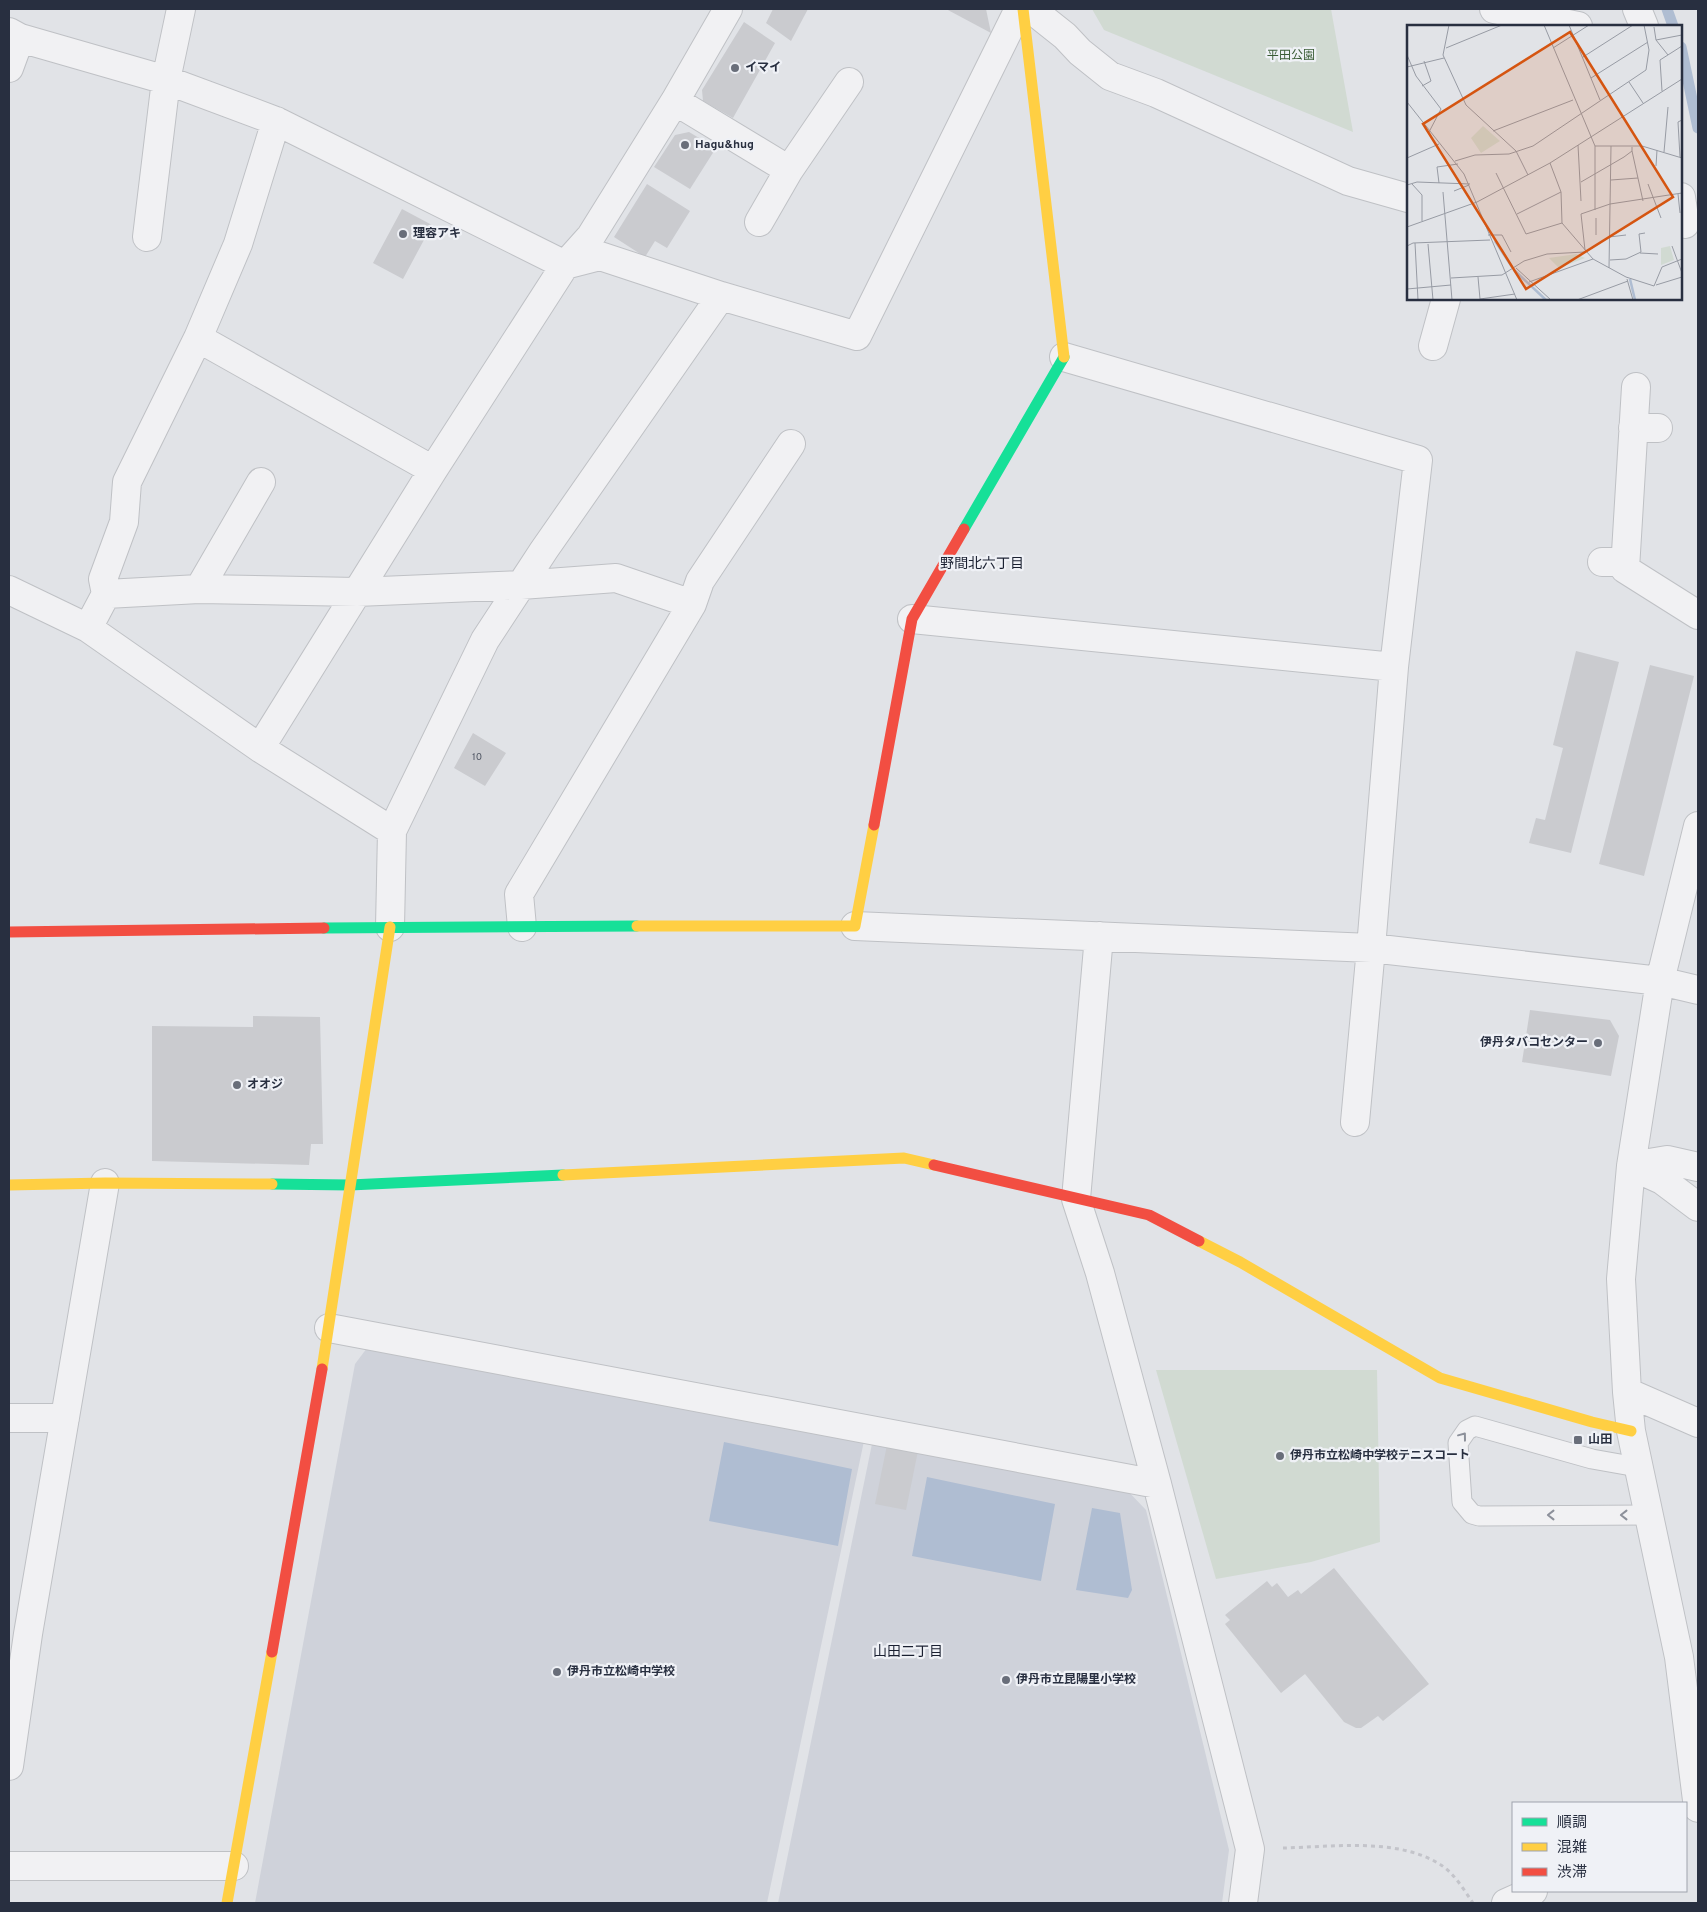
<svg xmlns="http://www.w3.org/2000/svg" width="1707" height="1912" viewBox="0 0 1707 1912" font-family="Overpass,'Noto Sans JP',sans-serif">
	<rect width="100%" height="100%" fill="#e1e3e7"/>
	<path fill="#cfd2da" d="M367,1348L864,1441L767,1903H255L355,1364Z
		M873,1439L1124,1487L1146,1510L1229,1850L1222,1903H778Z"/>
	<path fill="#d1dad2" d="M1092,9H1331L1353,132L1104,30Z
		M1156,1370H1377L1380,1542L1311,1562L1216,1579Z"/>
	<path fill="#afbdd2" d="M724,1442L852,1469L838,1546L709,1521Z
		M927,1477L1055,1504L1041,1581L912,1556Z
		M1092,1508L1120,1513L1132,1590L1128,1598L1076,1590Z"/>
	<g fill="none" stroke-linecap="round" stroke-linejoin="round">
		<path stroke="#afbdd2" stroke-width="11" d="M1667,9L1673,26
			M1681,47L1698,128"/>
	</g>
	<path fill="#cacbcf" d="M773,9H808L791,41L766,23Z
		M946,9H986L991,33Z
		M744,22L775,43L733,118L703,101L702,90Z
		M689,132L716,148L690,189L654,167L675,135Z
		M647,184L690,211L667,248L655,241L645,257L614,237Z
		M402,209L432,225L403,279L373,263Z
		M1576,651L1619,662L1571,853L1529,843L1536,818L1545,820L1563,748L1553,745Z
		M1650,665L1694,676L1644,876L1599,864Z
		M473,733L506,753L485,786L454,768Z
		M1530,1010L1610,1020L1619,1036L1611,1076L1522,1062Z
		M253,1016L320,1017L323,1144H311L309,1165L152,1161V1026L253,1027Z
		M887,1445L918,1451L906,1510L875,1504Z
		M1334,1568L1429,1684L1383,1721L1378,1716L1361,1728H1356L1344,1722L1305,1674L1281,1693L1225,1624L1230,1620L1225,1615L1267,1581L1272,1587L1277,1583L1288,1597L1298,1590L1301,1594Z"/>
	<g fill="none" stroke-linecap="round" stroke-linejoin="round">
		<defs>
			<path id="lane" d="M1637,1467L1592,1459L1475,1426L1467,1430L1458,1443L1462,1502L1472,1514L1479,1516L1648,1515"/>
			<path id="street" d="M1031,9L1065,36L1080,52L1110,76L1156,93L1348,181L1408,198
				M1494,9L1578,26
				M1637,9L1644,26
				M9,32L20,38L166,80L276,121L565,265L600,256L721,296L857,336L1019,9
				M9,68L20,38
				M675,101L789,170
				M1681,197L1685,224
				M759,222L789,170L849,82
				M147,237L166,80L181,9
				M198,338L433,470
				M1433,346L1446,299
				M1064,357L1418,460L1394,667L1371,948L1355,1122
				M1636,387L1625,569L1698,615
				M1633,428H1658
				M1602,562H1625
				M199,589L261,482
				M9,590L88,628L260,748L392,831L390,927
				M106,594L103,579L124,522L127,482L198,338L238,244L276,121
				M912,619L1394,667
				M88,628L106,594L199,589L357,592L521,585L616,578L692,604
				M260,748L433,470L565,265L591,236L675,101L728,9
				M1698,826L1660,981L1631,1166L1621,1279L1627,1392L1631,1431L1679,1657L1698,1808
				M392,831L485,640L544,550L721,296
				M855,926L1371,948L1660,981L1698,990
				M522,927L519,894L692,604L700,581L791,444
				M1099,936L1076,1199L1100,1273L1157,1484L1250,1849L1243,1903
				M1631,1166L1662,1180L1698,1207
				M1631,1166L1667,1160L1698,1167
				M329,1328L1157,1484
				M1627,1392L1698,1423
				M9,1418H65
				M9,1766L28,1634L105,1183
				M9,1866H234
				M1506,1903L1533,1891"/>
		</defs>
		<use href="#lane" stroke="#bfc1c5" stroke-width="21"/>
		<use href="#street" stroke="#bfc1c5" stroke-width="30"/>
		<path stroke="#c3c4ca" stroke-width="3" stroke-dasharray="4 4" stroke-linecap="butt" d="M1283,1848C1332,1847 1398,1837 1441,1865C1454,1873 1464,1890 1473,1903"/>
		<use href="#lane" stroke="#f1f1f3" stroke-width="19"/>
		<use href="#street" stroke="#f1f1f3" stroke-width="28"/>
		<path stroke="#16e098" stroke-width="11" d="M964,529L1064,357
			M324,928L637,926
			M272,1184L350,1185L563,1175"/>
		<path stroke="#ffcf43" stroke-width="11" d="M1023,9L1064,357
			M637,926H855L874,825
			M563,1175L904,1158L934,1165
			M9,1185L105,1183L272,1184
			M1199,1241L1240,1262L1440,1378L1592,1422L1631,1431
			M322,1369L390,927
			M227,1903L272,1652"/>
		<path stroke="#f24e42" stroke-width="11" d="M874,825L912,619L964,529
			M9,932L324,928
			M934,1165L1149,1215L1199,1241
			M272,1652L322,1369"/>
	</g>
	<defs><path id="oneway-chevron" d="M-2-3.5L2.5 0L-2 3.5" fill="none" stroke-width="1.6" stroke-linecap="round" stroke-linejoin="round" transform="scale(1.25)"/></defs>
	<g stroke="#8c909a">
		<use href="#oneway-chevron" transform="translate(1463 1436) rotate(-53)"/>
		<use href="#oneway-chevron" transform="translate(1551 1515) rotate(180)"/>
		<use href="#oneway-chevron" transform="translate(1624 1515) rotate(180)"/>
	</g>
	<g fill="#696e7a" stroke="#eff1f6" stroke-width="2">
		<circle cx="735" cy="68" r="5"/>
		<circle cx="685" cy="145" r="5"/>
		<circle cx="403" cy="234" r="5"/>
		<circle cx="1598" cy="1043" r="5"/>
		<circle cx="237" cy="1085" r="5"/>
		<rect x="1573" y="1435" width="10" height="10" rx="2.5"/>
		<circle cx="1280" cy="1456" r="5"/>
		<circle cx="557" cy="1672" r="5"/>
		<circle cx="1006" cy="1680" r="5"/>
	</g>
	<g text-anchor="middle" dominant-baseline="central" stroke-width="4.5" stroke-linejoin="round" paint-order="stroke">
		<g font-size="10" fill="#515764">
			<text x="477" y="757">10</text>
		</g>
		<g font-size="12" fill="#3a5c35" stroke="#eff1f6">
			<text x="1291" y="56">平田公園</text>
		</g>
		<g font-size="12" font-weight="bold" fill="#282f40" stroke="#eff1f6" text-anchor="start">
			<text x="745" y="68">イマイ</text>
			<text x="695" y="145">Hagu&amp;hug</text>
			<text x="413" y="234">理容アキ</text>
			<text x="1588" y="1043" text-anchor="end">伊丹タバコセンター</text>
			<text x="247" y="1085">オオジ</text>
			<text x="1588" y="1440">山田</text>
			<text x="1290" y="1456">伊丹市立松崎中学校テニスコート</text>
			<text x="567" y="1672">伊丹市立松崎中学校</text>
			<text x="1016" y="1680">伊丹市立昆陽里小学校</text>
		</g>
		<g font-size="14" fill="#1a2031" stroke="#eff1f6">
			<text x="982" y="564">野間北六丁目</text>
			<text x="908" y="1652">山田二丁目</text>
		</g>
	</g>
	<g transform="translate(1407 25)">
		<rect width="275" height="275" fill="#e1e3e7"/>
		<path d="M76,101L93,116L74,128L64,113ZM263,221L267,235L254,240V223ZM169,229L178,233L152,243L142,233Z" fill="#d1dad2"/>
		<path fill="none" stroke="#afbdd2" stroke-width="2.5" d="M88,216L105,242M107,245L139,275M223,254L228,275"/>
		<path fill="none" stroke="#979ba4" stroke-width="1" d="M42,0L36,30L59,80L109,126L121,150M137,0L188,121H235L275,133M162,0L193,75M247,2L249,15L261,30M249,15L275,10M0,20V0M39,23L95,0M146,23L182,0M0,30L9,51L34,84L22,107M176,32L226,0M0,42L37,33M184,53L241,17M275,54L143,138L154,167L155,198L186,234L219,252L247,261L255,242L275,234M222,57L236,78M15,61L24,56L17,36M255,66L253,35L275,21M0,77L57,149L110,275M86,106L166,75M171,120L174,176M188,121V185M225,126L236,176M257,127L261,82M273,132L271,97L275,95M0,133L32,119M48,136L68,130L102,129L126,121L239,45L242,25L237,0M249,141L250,125M89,148L119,209L155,198M204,155L231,153M174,157L217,132L225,126V122M32,158L30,142L51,139M5,159L15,170V196M241,159L254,193M0,160L10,157L63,159M47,166L62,160M36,167L45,275M271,169L273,188M110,189L154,167M0,202L70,177L143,138M81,210H95L104,227M189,210V193M202,212L219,210M8,218L11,275M21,219L26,275M0,221L6,218L83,215M265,221L275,248M178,225L174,189L203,179L275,168M233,228L251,229M203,235L219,234L234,227L232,209L238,208M109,243L144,275M202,243L204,121M71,252L73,274L108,269M44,253L95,250L117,236L140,229L178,227M220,254L226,275M122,257L186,234M249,260L275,252M0,264L44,260M170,275L221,256"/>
		<path fill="#d55511" fill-opacity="0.15" stroke="#d55511" stroke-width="2.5" d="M163,7L266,172L119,264L16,99Z"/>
		<rect width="275" height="275" fill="none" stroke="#282f40" stroke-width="2.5"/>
	</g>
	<rect width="1707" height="1912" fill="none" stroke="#282f40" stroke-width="20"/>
	<rect x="1512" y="1802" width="175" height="90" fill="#eff1f6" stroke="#9fa3ad"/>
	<rect x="1522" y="1818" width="25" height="8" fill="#16e098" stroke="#9fa3ad"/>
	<text x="1557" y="1827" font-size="15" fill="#282f40">順調</text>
	<rect x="1522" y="1843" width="25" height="8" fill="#ffcf43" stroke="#9fa3ad"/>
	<text x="1557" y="1852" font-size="15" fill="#282f40">混雑</text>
	<rect x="1522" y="1868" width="25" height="8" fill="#f24e42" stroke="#9fa3ad"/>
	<text x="1557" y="1877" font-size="15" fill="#282f40">渋滞</text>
</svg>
